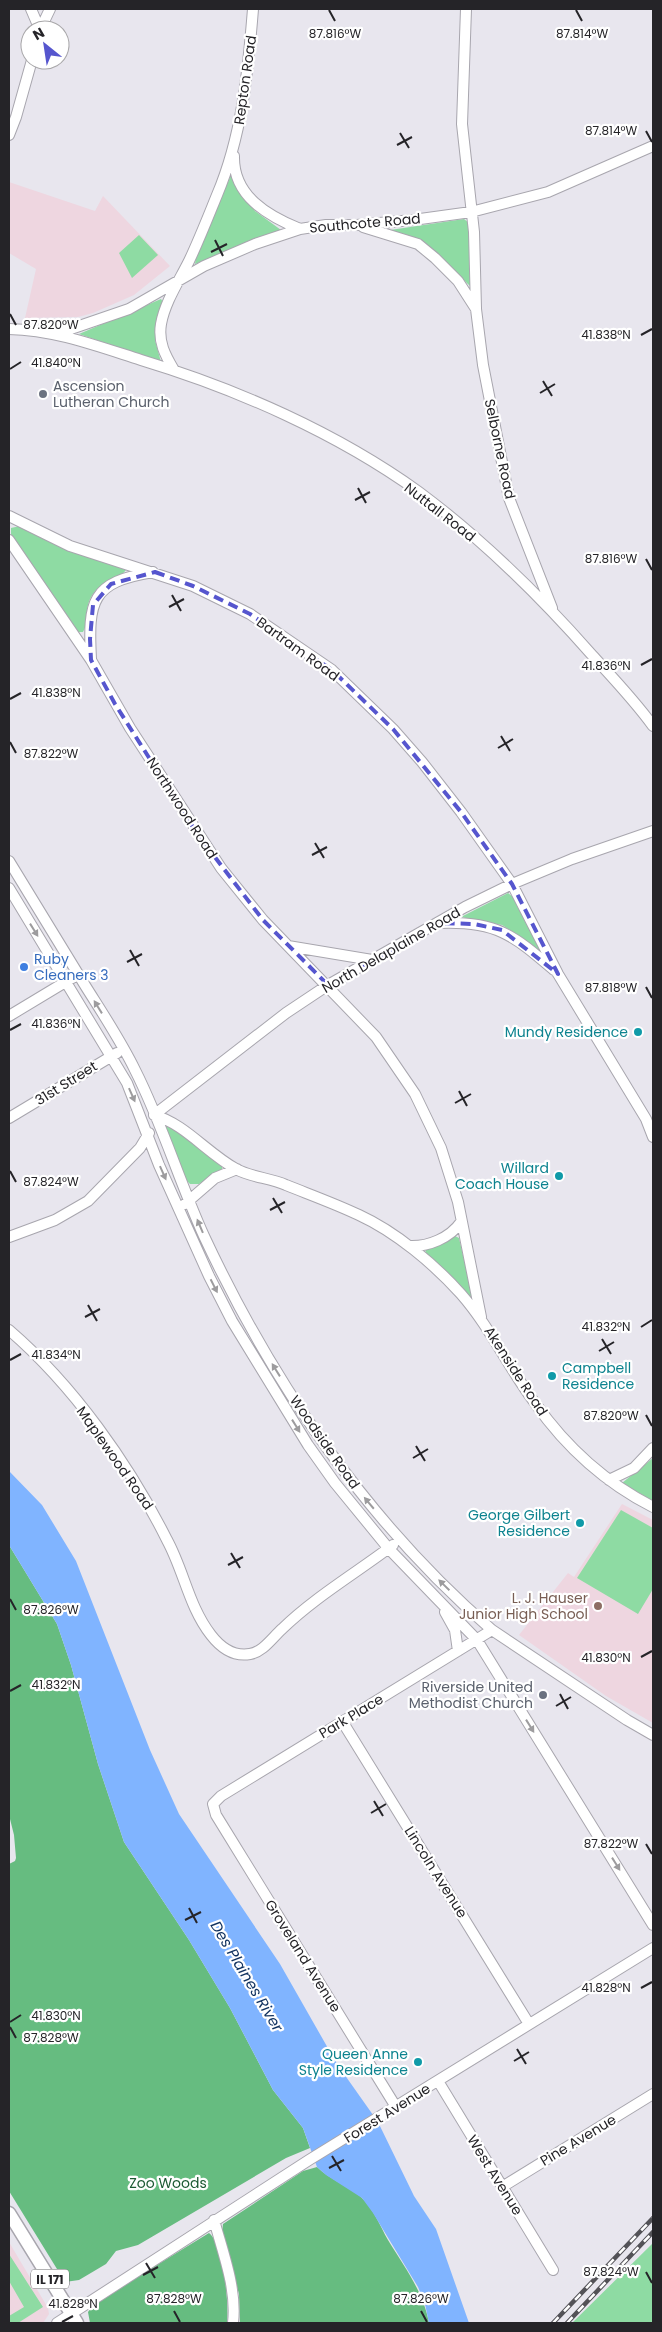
<svg xmlns="http://www.w3.org/2000/svg" width="662" height="2332" viewBox="0 0 662 2332" font-family="Poppins,sans-serif">
	<rect width="100%" height="100%" fill="#e8e6ee"/>
	<path fill="#eed6e0" d="M9,182L95,211L103,196L170,266L134,295L93,313L78,317L25,318L36,269L9,253Z
		M622,1504L653,1520V1723L606,1696L519,1635L568,1573L574,1577Z
		M9,2242L48,2308L49,2314L43,2323H9Z"/>
	<path fill="#8edba3" d="M231,175L255,211L281,230L195,264L196,257Z
		M464,219L469,223L470,286L425,243L390,230Z
		M139,235L158,255L132,278L119,253Z
		M161,299L163,302L156,326L155,340L161,362L79,334Z
		M20,526L66,549L126,570C120,579 105,580 97,589C81,606 91,619 83,632H78L11,535V528Z
		M508,893L513,897L536,939L542,955L523,938L502,925L461,917Z
		M165,1124L171,1126L222,1166V1169L199,1184H190L186,1180L164,1127Z
		M455,1236L459,1238L472,1294L470,1297L425,1254L426,1249Z
		M653,1458V1501L622,1483Z
		M621,1510L653,1528V1589L638,1614L577,1578Z
		M653,2243V2323H572Z
		M9,2254L43,2307L18,2323H9V2316L24,2307L9,2281Z"/>
	<path fill="#66bc80" d="M9,1545L57,1624L71,1665L98,1764L124,1842L189,1940L230,2008L273,2090L303,2128L310,2148L286,2158L138,2245L116,2251L106,2264L79,2280L65,2282L9,2191V1864L15,1861L16,1858L14,1835L9,1815Z
		M317,2167C330,2180 348,2185 361,2197C374,2209 380,2226 388,2240C405,2268 423,2291 429,2323H240L239,2294L222,2233L223,2224L303,2171Z
		M209,2233C224,2245 229,2304 227,2323H90L88,2312L95,2303Z"/>
	<path fill="#80b4ff" d="M9,1471L42,1505L76,1561L150,1750L179,1814L280,1964L337,2064L378,2122L414,2196L436,2229L469,2323H429L425,2304L418,2287L373,2213L362,2198L326,2175L317,2167L303,2128L273,2090L230,2008L189,1940L124,1842L98,1764L71,1665L57,1624L9,1545Z"/>
	<g fill="none" stroke-linecap="round" stroke-linejoin="round">
		<defs>
			<path id="minor" d="M31,9L40,30
				M466,9L462,124L474,232L476,308
				M40,30L50,9
				M9,135L16,117L32,60
				M234,156C233,196 268,216 300,229
				M363,227L418,244L435,258L458,281L476,309L483,365L509,498L552,608
				M9,329C55,330 97,346 141,360C237,389 337,433 419,492C482,539 540,596 592,655C613,678 635,701 653,726
				M59,333L129,309L204,266L255,244L300,229L326,225H357L413,220L471,212L548,192L653,146
				M174,370C165,355 158,342 161,324C165,302 179,281 189,261C199,240 208,217 217,195C242,136 248,72 253,9
				M9,516L70,546L193,586L250,614L332,670L393,729L422,762L461,812L512,884L558,974L646,1119L653,1137
				M9,540L91,660L130,728L221,868L263,920L376,1037L415,1094L441,1148L458,1202L481,1317
				M91,659C88,601 91,582 153,572
				M9,861C35,903 60,945 86,987C103,1014 121,1041 135,1070C162,1123 179,1181 204,1236C273,1384 368,1523 492,1630L627,1720L653,1735
				M9,888L127,1083L159,1165L209,1276L232,1321L308,1445L335,1483L389,1549L477,1640L653,1925
				M440,923C497,921 513,935 554,970
				M288,946L372,960
				M9,1016L72,978
				M154,1115C185,1124 207,1153 236,1169C250,1177 270,1178 286,1185C311,1195 336,1204 359,1215C396,1232 434,1264 461,1294C490,1327 508,1367 535,1403C566,1447 606,1483 653,1507
				M154,1115L286,1013L328,985L465,907L512,884L572,859L653,831
				M9,1118L117,1053
				M185,1204L215,1178L237,1169
				M9,1237L55,1220L88,1201L140,1148L149,1133
				M409,1246C428,1247 450,1238 461,1222
				M9,1330C73,1385 129,1464 167,1540C184,1571 189,1607 211,1635C221,1648 233,1657 250,1654C263,1652 272,1638 282,1629C315,1597 356,1573 393,1545
				M609,1480L634,1468L653,1448
				M445,1612L455,1630L458,1651
				M342,1721L529,2024
				M438,2081L553,2270
				M396,2107L216,1815L213,1804L221,1796L492,1630
				M502,2187L653,2094
				M214,2220C223,2253 237,2289 233,2323
				M57,2323L309,2160L653,1948"/>
			<path id="major" d="M9,2213L77,2323"/>
		</defs>
		<use href="#minor" stroke="#a8a6ae" stroke-width="12"/>
		<use href="#major" stroke="#a8a6ae" stroke-width="15"/>
		<use href="#minor" stroke="#fff" stroke-width="10"/>
		<use href="#major" stroke="#fff" stroke-width="12"/>
		<defs>
			<path id="rail" d="M553,2323L653,2218
				M567,2323L653,2232"/>
		</defs>
		<use href="#rail" stroke="#535257" stroke-width="4.5"/>
		<use href="#rail" stroke="#fff" stroke-width="2.5" stroke-dasharray="8" stroke-linecap="butt"/>
	</g>
	<defs><path id="oneway-solid" d="M-6-.8H1V-3.2L6.5 0L1 3.2V.8H-6Z" transform="scale(1.25)"/></defs>
	<g fill="#9d9c9e">
		<use href="#oneway-solid" transform="translate(34 930) rotate(58)"/>
		<use href="#oneway-solid" transform="translate(98 1007) rotate(-122)"/>
		<use href="#oneway-solid" transform="translate(132 1095) rotate(66)"/>
		<use href="#oneway-solid" transform="translate(163 1173) rotate(66)"/>
		<use href="#oneway-solid" transform="translate(200 1226) rotate(-113)"/>
		<use href="#oneway-solid" transform="translate(214 1286) rotate(63)"/>
		<use href="#oneway-solid" transform="translate(276 1370) rotate(-122)"/>
		<use href="#oneway-solid" transform="translate(296 1426) rotate(58)"/>
		<use href="#oneway-solid" transform="translate(369 1503) rotate(-130)"/>
		<use href="#oneway-solid" transform="translate(444 1585) rotate(-136)"/>
		<use href="#oneway-solid" transform="translate(530 1726) rotate(58)"/>
		<use href="#oneway-solid" transform="translate(616 1864) rotate(58)"/>
	</g>
	<path fill="none" stroke="#5656ce" stroke-width="4" stroke-dasharray="10 6" stroke-linejoin="round" d="M155,572L193,586L250,614L332,670L393,729L461,812L512,884L558,974L502,930L474,924L439,923L328,985L263,920L198,835L115,704L91,660L90,639L93,605L111,584Z"/>
	<path fill="none" stroke="#252428" stroke-width="2" d="M329,10L335,21M576,10L582,21M646,131L652,142M400,133L409,148M397,145L412,137M215,240L223,256M211,252L227,244M10,314L16,325M641,335L652,329M10,369L21,362M543,381L552,396M540,393L555,384M358,488L366,503M355,500L370,492M646,559L652,570M172,595L181,611M169,607L184,599M641,665L652,659M10,699L21,693M501,736L510,751M10,742L16,753M498,748L513,739M315,843L324,858M312,855L327,847M130,950L139,966M127,962L142,954M646,987L652,998M10,1030L21,1024M459,1091L467,1106M455,1103L471,1094M10,1171L16,1182M273,1198L282,1213M270,1210L285,1202M88,1305L97,1321M85,1317L100,1309M641,1327L652,1320M602,1339L611,1354M599,1351L614,1342M10,1360L21,1354M646,1415L652,1426M416,1446L425,1461M413,1458L428,1449M231,1553L240,1568M228,1565L243,1557M10,1599L16,1610M641,1657L652,1651M10,1691L21,1685M560,1694L568,1709M556,1706L571,1697M374,1801L383,1816M371,1813L386,1804M646,1844L652,1854M189,1908L197,1923M185,1920L201,1912M641,1988L652,1982M10,2022L21,2015M10,2027L16,2038M517,2049L526,2064M514,2061L529,2052M332,2156L341,2171M329,2168L344,2160M146,2263L155,2278M646,2272L652,2283M143,2275L158,2267M174,2311L180,2322M421,2311L427,2322M62,2322L73,2316"/>
	<g fill="#6b7280" stroke="#fff" stroke-width="2">
		<circle cx="43" cy="394" r="5"/>
		<circle cx="543" cy="1695" r="5"/>
	</g>
	<circle fill="#3f7fe0" stroke="#fff" stroke-width="2" cx="24" cy="967" r="5"/>
	<g fill="#0f9aa8" stroke="#fff" stroke-width="2">
		<circle cx="638" cy="1032" r="5"/>
		<circle cx="559" cy="1176" r="5"/>
		<circle cx="552" cy="1376" r="5"/>
		<circle cx="580" cy="1523" r="5"/>
		<circle cx="418" cy="2062" r="5"/>
	</g>
	<circle fill="#8d6e63" stroke="#fff" stroke-width="2" cx="598" cy="1606" r="5"/>
	<g text-anchor="middle" dominant-baseline="central" stroke-width="4.5" stroke-linejoin="round" paint-order="stroke">
		<rect fill="#fff" stroke="#666668" stroke-width="1" x="31" y="2269.5" width="38" height="19" rx="4"/>
		<g font-size="12" font-weight="bold" fill="#252428">
			<text x="50" y="2279">IL 171</text>
		</g>
		<g font-size="14" fill="#252428" stroke="#fff">
			<text transform="translate(245 80) rotate(-82)">Repton Road</text>
			<text transform="translate(365 223) rotate(-5)">Southcote Road</text>
			<text transform="translate(500 449) rotate(78)">Selborne Road</text>
			<text transform="translate(440 512) rotate(38)">Nuttall Road</text>
			<text transform="translate(298 649) rotate(36)">Bartram Road</text>
			<text transform="translate(182 808) rotate(57)">Northwood Road</text>
			<text transform="translate(391 950) rotate(-30)">North Delaplaine Road</text>
			<text transform="translate(66 1083) rotate(-32)">31st Street</text>
			<text transform="translate(516 1371) rotate(57)">Akenside Road</text>
			<text transform="translate(325 1442) rotate(55)">Woodside Road</text>
			<text transform="translate(115 1458) rotate(55)">Maplewood Road</text>
			<text transform="translate(351 1716) rotate(-31)">Park Place</text>
			<text transform="translate(436 1872) rotate(58)">Lincoln Avenue</text>
			<text transform="translate(303 1956) rotate(58)">Groveland Avenue</text>
			<text transform="translate(387 2113) rotate(-32)">Forest Avenue</text>
			<text transform="translate(578 2140) rotate(-31)">Pine Avenue</text>
			<text transform="translate(495 2175) rotate(58)">West Avenue</text>
		</g>
		<g font-size="14" fill="#5b616d" stroke="#fff" text-anchor="start">
			<text x="53" y="386">Ascension<tspan x="53" dy="16">Lutheran Church</tspan></text>
			<text x="533" y="1687" text-anchor="end">Riverside United<tspan x="533" dy="16">Methodist Church</tspan></text>
		</g>
		<g font-size="14" fill="#366cbe" stroke="#fff" text-anchor="start">
			<text x="34" y="959">Ruby<tspan x="34" dy="16">Cleaners 3</tspan></text>
		</g>
		<g font-size="14" fill="#0d838f" stroke="#fff" text-anchor="end">
			<text x="628" y="1032">Mundy Residence</text>
			<text x="549" y="1168">Willard<tspan x="549" dy="16">Coach House</tspan></text>
			<text x="562" y="1368" text-anchor="start">Campbell<tspan x="562" dy="16">Residence</tspan></text>
			<text x="570" y="1515">George Gilbert<tspan x="570" dy="16">Residence</tspan></text>
			<text x="408" y="2054">Queen Anne<tspan x="408" dy="16">Style Residence</tspan></text>
		</g>
		<g font-size="14" fill="#785e54" stroke="#fff" text-anchor="end">
			<text x="588" y="1598">L. J. Hauser<tspan x="588" dy="16">Junior High School</tspan></text>
		</g>
		<g font-size="14" fill="#1c5a33" stroke="#fff">
			<text x="168" y="2183">Zoo Woods</text>
		</g>
		<g font-size="15" font-style="italic" fill="#0f315f" stroke="#fff">
			<text transform="translate(247 1976) rotate(59)">Des Plaines River</text>
		</g>
	</g>
	<g font-size="12" text-anchor="middle" fill="#252428" stroke="#fff" stroke-width="4.5" stroke-linejoin="round" paint-order="stroke">
		<text x="335" y="38">87.816°W</text>
		<text x="582" y="38">87.814°W</text>
		<text x="611" y="135">87.814°W</text>
		<text x="51" y="329">87.820°W</text>
		<text x="606" y="339">41.838°N</text>
		<text x="56" y="367">41.840°N</text>
		<text x="611" y="563">87.816°W</text>
		<text x="606" y="670">41.836°N</text>
		<text x="56" y="697">41.838°N</text>
		<text x="51" y="758">87.822°W</text>
		<text x="611" y="992">87.818°W</text>
		<text x="56" y="1028">41.836°N</text>
		<text x="51" y="1186">87.824°W</text>
		<text x="606" y="1331">41.832°N</text>
		<text x="56" y="1359">41.834°N</text>
		<text x="611" y="1420">87.820°W</text>
		<text x="51" y="1614">87.826°W</text>
		<text x="606" y="1662">41.830°N</text>
		<text x="56" y="1689">41.832°N</text>
		<text x="611" y="1848">87.822°W</text>
		<text x="606" y="1992">41.828°N</text>
		<text x="56" y="2020">41.830°N</text>
		<text x="51" y="2042">87.828°W</text>
		<text x="611" y="2276">87.824°W</text>
		<text x="174" y="2303">87.828°W</text>
		<text x="421" y="2303">87.826°W</text>
		<text x="73" y="2308">41.828°N</text>
	</g>
	<rect width="662" height="2332" fill="none" stroke="#252428" stroke-width="20"/>
	<g transform="translate(45 45) rotate(330)"><circle r="24" fill="#ffffff" stroke="#a8a7a9"/>
	<path d="M0-4L9 19L0 12L-9 19Z" fill="#5656ce"/>
	<text y="-8" font-size="14" font-weight="bold" text-anchor="middle" fill="#252428">N</text>
	</g>
</svg>
